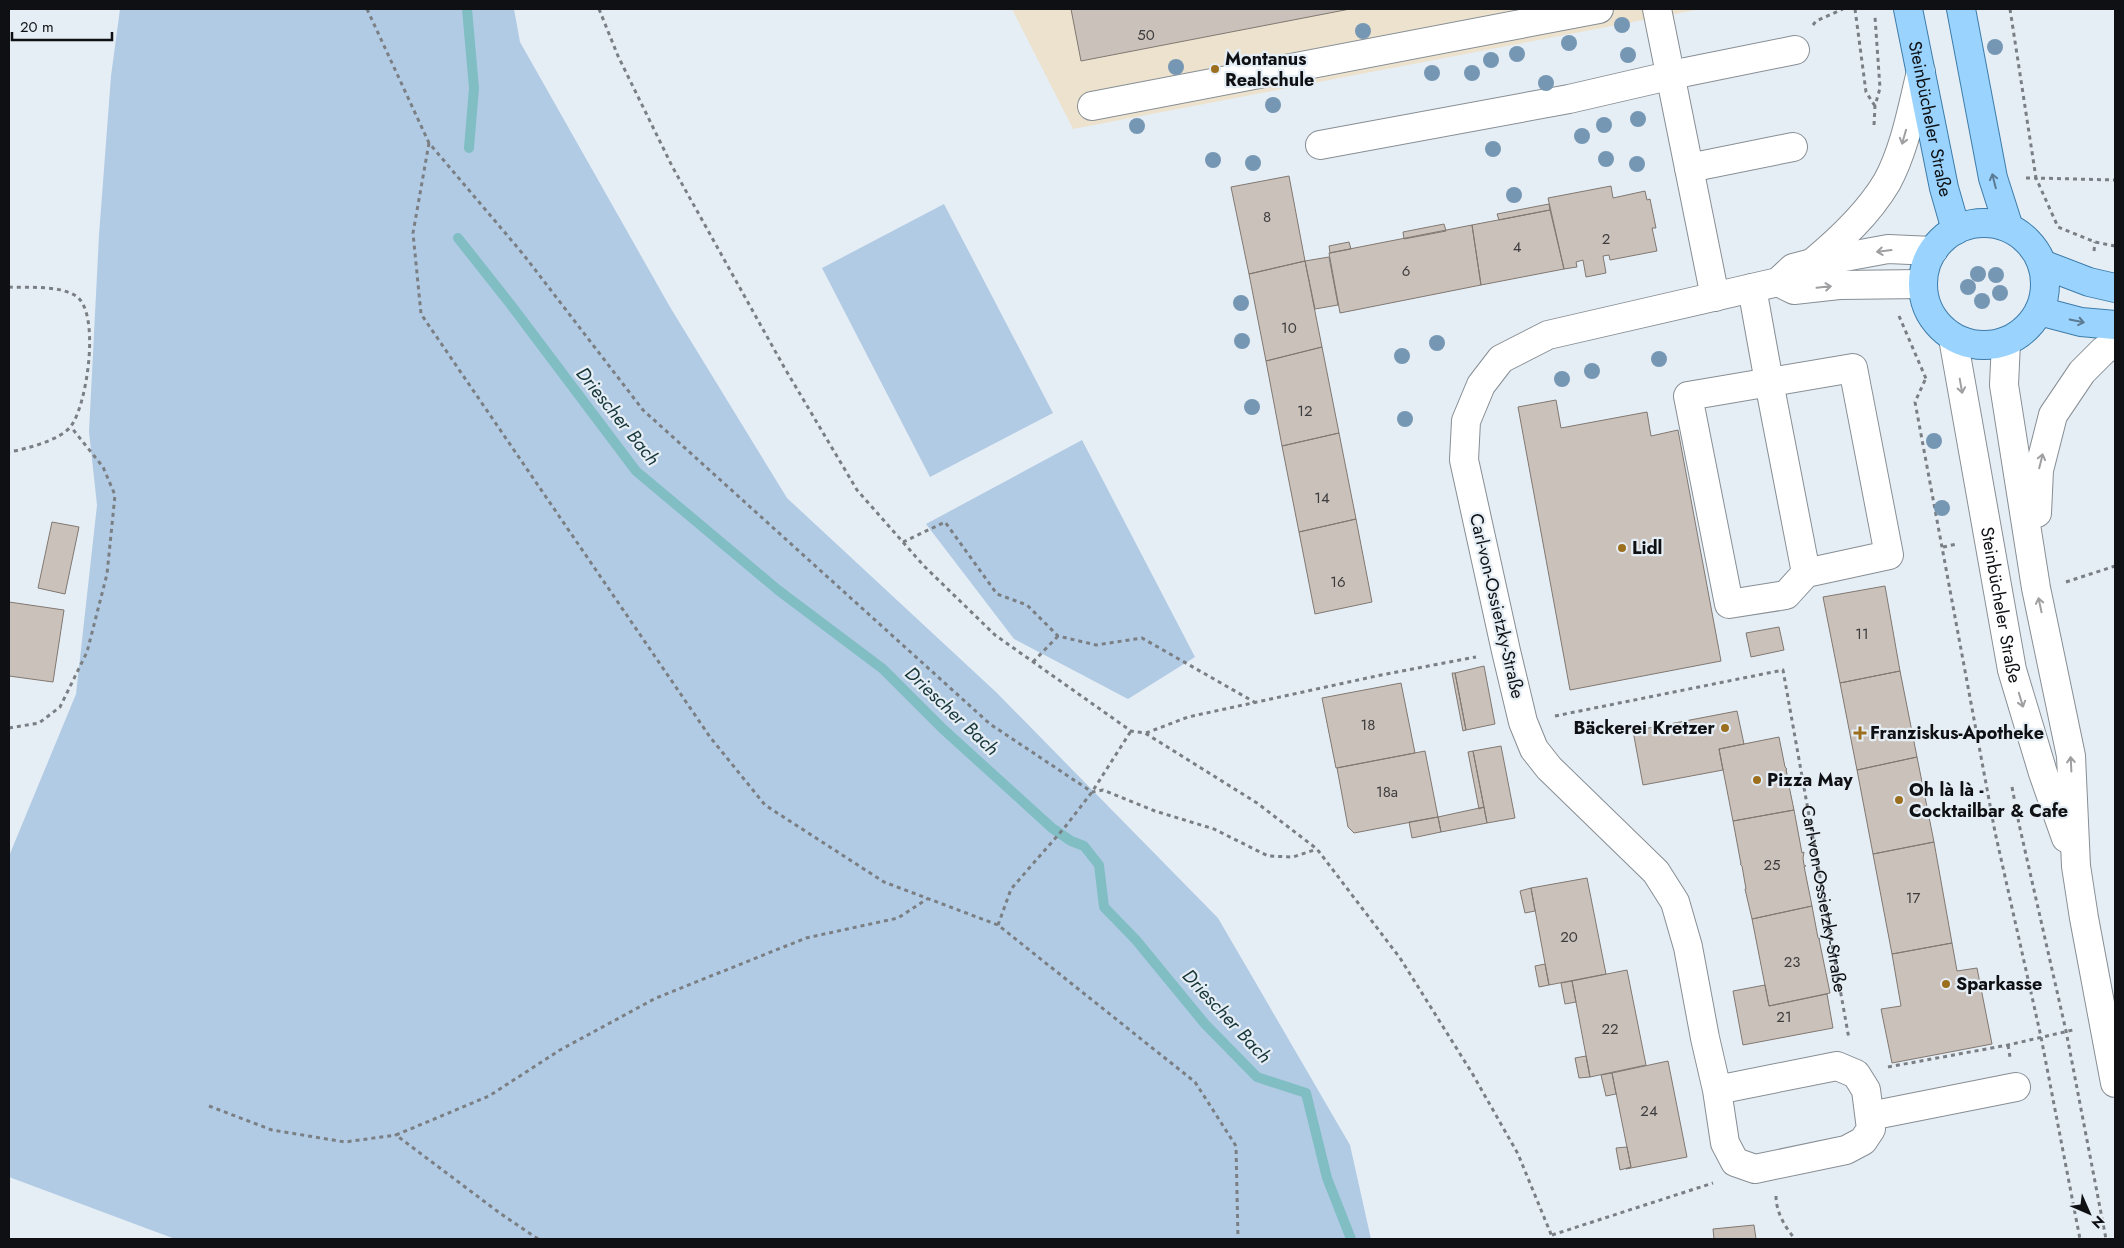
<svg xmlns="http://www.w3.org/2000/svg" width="2124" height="1248" viewBox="0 0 2124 1248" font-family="Jost,sans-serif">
	<rect width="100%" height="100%" fill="#e6eef5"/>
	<path fill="#ece2cd" d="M1012,9H1701L1073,129Z"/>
	<path fill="#b2cbe4" d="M120,9H514L520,42L670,307L787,498L997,693L1218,918L1350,1145L1371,1239H175L9,1177V856L76,694L97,505L89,432L99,235L111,76Z
		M944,204L1053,413L930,477L822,268Z
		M1082,440L1195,657L1128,699L1014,639L926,524Z"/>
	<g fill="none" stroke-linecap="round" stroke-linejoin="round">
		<path stroke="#80bec4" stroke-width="10" d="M467,9L474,88L469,148
			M458,238L511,305L636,471L778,590L883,669L943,729L1052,828L1071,841L1084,846L1099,865L1104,907L1136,940L1205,1024L1257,1077L1306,1093L1327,1178L1351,1239"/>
	</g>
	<path fill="#cac1bb" stroke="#807872" d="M1071,9H1350L1081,61Z
		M1289,176L1305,261L1249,274L1231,187Z
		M1611,186L1613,198L1645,191L1647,200L1650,199L1656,228H1652L1657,251L1610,260L1609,255L1603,256L1606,273L1586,277L1583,260L1576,262L1577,267L1564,269L1548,198Z
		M1549,204L1550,210L1499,220L1497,214Z
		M1550,210L1564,269L1481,285L1472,225Z
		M1444,224L1446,231L1404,239L1403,232Z
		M1472,225L1481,285L1340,313L1329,253Z
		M1349,242L1351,249L1330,253L1329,246Z
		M1329,257L1338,305L1315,309L1305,261Z
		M1305,261L1322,347L1266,361L1249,274Z
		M1322,347L1339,433L1282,446L1266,361Z
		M1556,400L1561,428L1647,412L1651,436L1678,430L1721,661L1570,690L1518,407Z
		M1339,433L1356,519L1299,532L1282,446Z
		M1356,519L1372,602L1315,614L1299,532Z
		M52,522L79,527L65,594L38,588Z
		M1885,586L1900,671L1840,683L1823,597Z
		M9,602L64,610L53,682L9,676Z
		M1779,627L1784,650L1751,657L1746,633Z
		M1484,666L1495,724L1466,730L1455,673Z
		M1900,671L1917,757L1857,770L1840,683Z
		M1452,673H1455L1466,730L1463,731Z
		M1401,683L1415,753L1336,768L1322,698Z
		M1737,711L1744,744L1719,749L1723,770L1643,785L1633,731Z
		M1779,737L1785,767L1787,769H1786L1788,780L1790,781H1788L1794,810L1733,821L1719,749Z
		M1501,746L1515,818L1487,823L1473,751Z
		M1425,751L1438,817L1354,833L1348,827L1337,768Z
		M1473,751L1484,807L1479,809L1468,752Z
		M1917,757L1934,842L1873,854L1857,770Z
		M1484,807L1487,823L1441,832L1438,817Z
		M1794,810L1802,853L1804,852L1803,858L1804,865L1806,866H1804L1812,906L1752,919L1745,889H1746L1742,866L1740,864H1741L1733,821Z
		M1438,817L1441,832L1412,838L1409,822Z
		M1934,842L1952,943L1892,954L1873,854Z
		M1587,878L1606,974L1549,985L1531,888Z
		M1531,888L1535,911L1525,913L1520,891Z
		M1812,906L1818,938L1820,939H1819L1830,993L1769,1006L1752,919Z
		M1952,943L1957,971L1977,968L1992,1044L1892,1063L1881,1009L1901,1006L1892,954Z
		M1545,964L1549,985L1539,987L1535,966Z
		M1627,970L1646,1065L1590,1077L1572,981Z
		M1572,981L1576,1002L1565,1004L1561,983Z
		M1765,985L1769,1006L1827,994L1833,1028L1743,1045L1733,991Z
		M1586,1056L1590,1077L1579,1078L1575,1058Z
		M1668,1061L1687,1157L1626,1169L1631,1167L1612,1073Z
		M1612,1073L1616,1094L1606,1096L1601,1075Z
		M1627,1147L1631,1167L1620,1170L1616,1148Z
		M1754,1225L1756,1239H1714L1713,1229Z"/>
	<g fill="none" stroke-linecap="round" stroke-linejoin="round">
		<defs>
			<g id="minor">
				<path d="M1657,9L1715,297"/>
				<path d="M1092,106L1599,9"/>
				<path d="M1320,145L1569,99L1686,72L1795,50"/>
				<path d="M1689,168L1793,147"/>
				<path d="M1812,263C1840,240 1868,214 1887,182C1905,149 1912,108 1921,72"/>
				<path d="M1778,282L1794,290L1839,285L1923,284"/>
				<path d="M1752,288L1769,382L1806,573"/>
				<path id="s2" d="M1953,338L2012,670L2043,773L2066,838"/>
				<path d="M2006,342L2004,385L2036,588L2071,756L2076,866L2084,918L2115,1083"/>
				<path d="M1853,368L1889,555L1806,573L1786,595L1729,604L1688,396Z"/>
				<path d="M2037,513L2039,470L2053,415L2082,372L2103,351L2115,342"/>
				<path d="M1717,1090L1725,1143L1735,1162L1755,1169L1846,1150L1863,1141L1871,1129L1866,1090L1856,1074L1837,1066L1717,1090L1705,1038L1688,947L1675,902L1656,872L1549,768L1534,749L1523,722L1506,651L1464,460L1466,421L1481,385L1501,359L1548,335L1778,282L1793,268L1812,263L1888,249L1933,251"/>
				<path d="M1870,1116L2016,1087"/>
			</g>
			<g id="major">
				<path id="s3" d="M1908,9L1944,188L1956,230"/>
				<path d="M1961,9L1993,178L2009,228"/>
				<circle cx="1984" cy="284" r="61"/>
				<path d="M2042,264L2089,282L2115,288"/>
				<path d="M2039,311L2081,322L2115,325"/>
			</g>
		</defs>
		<use href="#minor" stroke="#878e94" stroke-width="30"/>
		<use href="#major" stroke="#3d7caa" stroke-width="30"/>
		<g stroke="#7a7f84" stroke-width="3" stroke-dasharray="4 4" stroke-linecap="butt">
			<path d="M367,9L429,143L523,254L643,410L990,724L1092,792L1103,790L1155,811L1214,829L1268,856L1293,857L1317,849"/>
			<path d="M599,9L618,56L672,166L784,367L857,490L924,566L995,635L1131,731L1145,733L1257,803L1317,849L1400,958L1472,1073L1518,1154L1553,1239"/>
			<path d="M1855,9L1866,92L1875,106"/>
			<path d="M2010,9L2036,178L2115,180"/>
			<path d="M1813,25L1816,21L1843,9"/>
			<path d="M1874,125L1875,106L1880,88L1875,17"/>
			<path d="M429,143L413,233L421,314L710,737L765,805L884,882L998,925L1195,1082L1236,1146L1238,1239"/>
			<path d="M2026,178H2036L2058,227L2095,242L2115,246"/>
			<path d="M2094,251L2095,242"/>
			<path d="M9,287C30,288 58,285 76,296C101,313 87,405 71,426C61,440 26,449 9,452"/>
			<path d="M1899,316L1927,381"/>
			<path d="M1925,380L1915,402L1995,832L2041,1037L2080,1239"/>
			<path d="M903,542L945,522L997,594L1027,605L1058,636L1096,645L1142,638L1256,703"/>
			<path d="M1943,547L1957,544"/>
			<path d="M2066,582L2115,566"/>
			<path d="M1033,662L1058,636"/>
			<path id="s1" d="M1555,716L1783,670L1849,1039"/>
			<path d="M9,728L39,723L60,707L87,652L107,574L115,495L103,467L71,427"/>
			<path d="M1146,733L1188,717L1381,675L1476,657"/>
			<path d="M2012,787L2019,824L2066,1031L2106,1239"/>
			<path d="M998,925L1011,889L1065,827L1092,792L1131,731"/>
			<path d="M2008,1045L2010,1057"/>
			<path d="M1888,1067L2008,1045L2073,1030"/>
			<path d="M209,1106L272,1130L345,1142L396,1135"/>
			<path d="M1776,1196C1776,1212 1785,1227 1795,1239"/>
			<path d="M1552,1235L1713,1183"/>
			<path d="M538,1239L501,1214L396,1135L489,1096L560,1050L656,998L806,938L898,918L927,899"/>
		</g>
		<use href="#minor" stroke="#fff" stroke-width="28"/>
		<use href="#major" stroke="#9ad3fd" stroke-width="28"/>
	</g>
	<g fill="#7697b3">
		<circle cx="1622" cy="25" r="8"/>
		<circle cx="1363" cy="31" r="8"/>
		<circle cx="1569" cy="43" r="8"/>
		<circle cx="1995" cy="47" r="8"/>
		<circle cx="1517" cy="54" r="8"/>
		<circle cx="1628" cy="55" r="8"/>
		<circle cx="1491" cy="60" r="8"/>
		<circle cx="1176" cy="67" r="8"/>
		<circle cx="1432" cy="73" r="8"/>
		<circle cx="1472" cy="73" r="8"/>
		<circle cx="1546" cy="83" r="8"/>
		<circle cx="1273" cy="105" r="8"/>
		<circle cx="1638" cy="119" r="8"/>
		<circle cx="1604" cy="125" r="8"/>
		<circle cx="1137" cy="126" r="8"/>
		<circle cx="1582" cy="136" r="8"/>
		<circle cx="1493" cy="149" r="8"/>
		<circle cx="1606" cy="159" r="8"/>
		<circle cx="1213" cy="160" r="8"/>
		<circle cx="1253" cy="163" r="8"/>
		<circle cx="1637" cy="164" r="8"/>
		<circle cx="1514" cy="195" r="8"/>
		<circle cx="1978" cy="274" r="8"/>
		<circle cx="1996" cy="275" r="8"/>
		<circle cx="1968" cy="287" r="8"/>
		<circle cx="2000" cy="293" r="8"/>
		<circle cx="1982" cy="301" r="8"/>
		<circle cx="1241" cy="303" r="8"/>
		<circle cx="1242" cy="341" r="8"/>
		<circle cx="1437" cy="343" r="8"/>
		<circle cx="1402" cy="356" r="8"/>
		<circle cx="1659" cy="359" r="8"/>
		<circle cx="1592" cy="371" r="8"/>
		<circle cx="1562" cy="379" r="8"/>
		<circle cx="1252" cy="407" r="8"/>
		<circle cx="1405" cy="419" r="8"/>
		<circle cx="1934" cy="441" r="8"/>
		<circle cx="1942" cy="508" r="8"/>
	</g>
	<defs><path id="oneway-shaft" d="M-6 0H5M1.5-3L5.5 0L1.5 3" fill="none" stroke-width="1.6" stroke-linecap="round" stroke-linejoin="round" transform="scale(1.25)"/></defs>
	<g stroke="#9f9fa1">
		<use href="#oneway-shaft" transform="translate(1904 137) rotate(106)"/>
		<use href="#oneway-shaft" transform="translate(1884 251) rotate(173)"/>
		<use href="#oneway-shaft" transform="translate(1824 287) rotate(-6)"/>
		<use href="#oneway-shaft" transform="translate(1961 386) rotate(80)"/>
		<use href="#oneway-shaft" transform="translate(2041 461) rotate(-76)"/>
		<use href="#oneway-shaft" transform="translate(2040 605) rotate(-102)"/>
		<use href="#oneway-shaft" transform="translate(2021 700) rotate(73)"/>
		<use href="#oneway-shaft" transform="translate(2071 764) rotate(-93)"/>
	</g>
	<g stroke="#5b7b94">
		<use href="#oneway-shaft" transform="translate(1994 181) rotate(-104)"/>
		<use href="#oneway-shaft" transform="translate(2077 321) rotate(12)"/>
	</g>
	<g fill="#9c6f1f" stroke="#e6eef5" stroke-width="2">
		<circle cx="1215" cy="69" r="5"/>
		<circle cx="1622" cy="548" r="5"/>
		<circle cx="1725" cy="728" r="5"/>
		<path d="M1857.5 725.5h5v5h5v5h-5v5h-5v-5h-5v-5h5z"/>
		<circle cx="1757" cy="780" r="5"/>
		<circle cx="1899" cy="800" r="5"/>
		<circle cx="1946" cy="984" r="5"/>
	</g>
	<g text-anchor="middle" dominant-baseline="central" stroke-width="4.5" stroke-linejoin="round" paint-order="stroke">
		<g font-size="15" fill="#3d3c3d">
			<text x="1146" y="35">50</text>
			<text x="1267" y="217">8</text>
			<text x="1606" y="239">2</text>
			<text x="1517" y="247">4</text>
			<text x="1406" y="271">6</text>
			<text x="1289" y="328">10</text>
			<text x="1305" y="411">12</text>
			<text x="1322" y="498">14</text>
			<text x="1338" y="582">16</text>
			<text x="1862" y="634">11</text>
			<text x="1368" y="725">18</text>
			<text x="1387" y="792">18a</text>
			<text x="1772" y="865">25</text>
			<text x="1913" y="898">17</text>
			<text x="1569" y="937">20</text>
			<text x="1792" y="962">23</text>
			<text x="1784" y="1017">21</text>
			<text x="1610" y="1029">22</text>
			<text x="1649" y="1111">24</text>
		</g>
		<g font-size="18" font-weight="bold" fill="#0e1013" stroke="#e6eef5" text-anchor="start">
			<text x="1225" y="59">Montanus<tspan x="1225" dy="21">Realschule</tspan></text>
			<text x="1632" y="548">Lidl</text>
			<text x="1715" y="728" text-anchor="end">Bäckerei Kretzer</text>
			<text x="1870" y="733">Franziskus-Apotheke</text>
			<text x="1767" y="780">Pizza May</text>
			<text x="1909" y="790">Oh là là -<tspan x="1909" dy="21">Cocktailbar &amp; Cafe</tspan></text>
			<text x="1956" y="984">Sparkasse</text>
		</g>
		<g font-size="18" fill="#0e1013" stroke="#e6eef5">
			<text stroke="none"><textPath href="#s3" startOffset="112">Steinbücheler Straße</textPath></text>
			<text stroke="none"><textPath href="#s2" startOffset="271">Steinbücheler Straße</textPath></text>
			<text transform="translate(1497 606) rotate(77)">Carl-von-Ossietzky-Straße</text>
			<text stroke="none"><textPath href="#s1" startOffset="465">Carl-von-Ossietzky-Straße</textPath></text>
		</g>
		<g font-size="19" font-style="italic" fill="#163639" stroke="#e6eef5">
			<text transform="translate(618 416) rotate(51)">Driescher Bach</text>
			<text transform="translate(952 711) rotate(43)">Driescher Bach</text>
			<text transform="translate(1227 1016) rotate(47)">Driescher Bach</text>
		</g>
	</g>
	<rect width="2124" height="1248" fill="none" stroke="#0e1013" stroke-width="20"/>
	<g transform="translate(2089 1213) rotate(135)" stroke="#e6eef5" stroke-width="4" paint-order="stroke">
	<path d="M0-4L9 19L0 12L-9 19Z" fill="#0e1013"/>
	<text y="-8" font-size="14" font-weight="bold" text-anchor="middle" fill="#0e1013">N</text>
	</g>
	<path d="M12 32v8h100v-8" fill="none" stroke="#0e1013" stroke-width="2.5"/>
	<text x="20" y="32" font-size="15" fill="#0e1013" stroke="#e6eef5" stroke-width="4" paint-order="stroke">20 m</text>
</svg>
